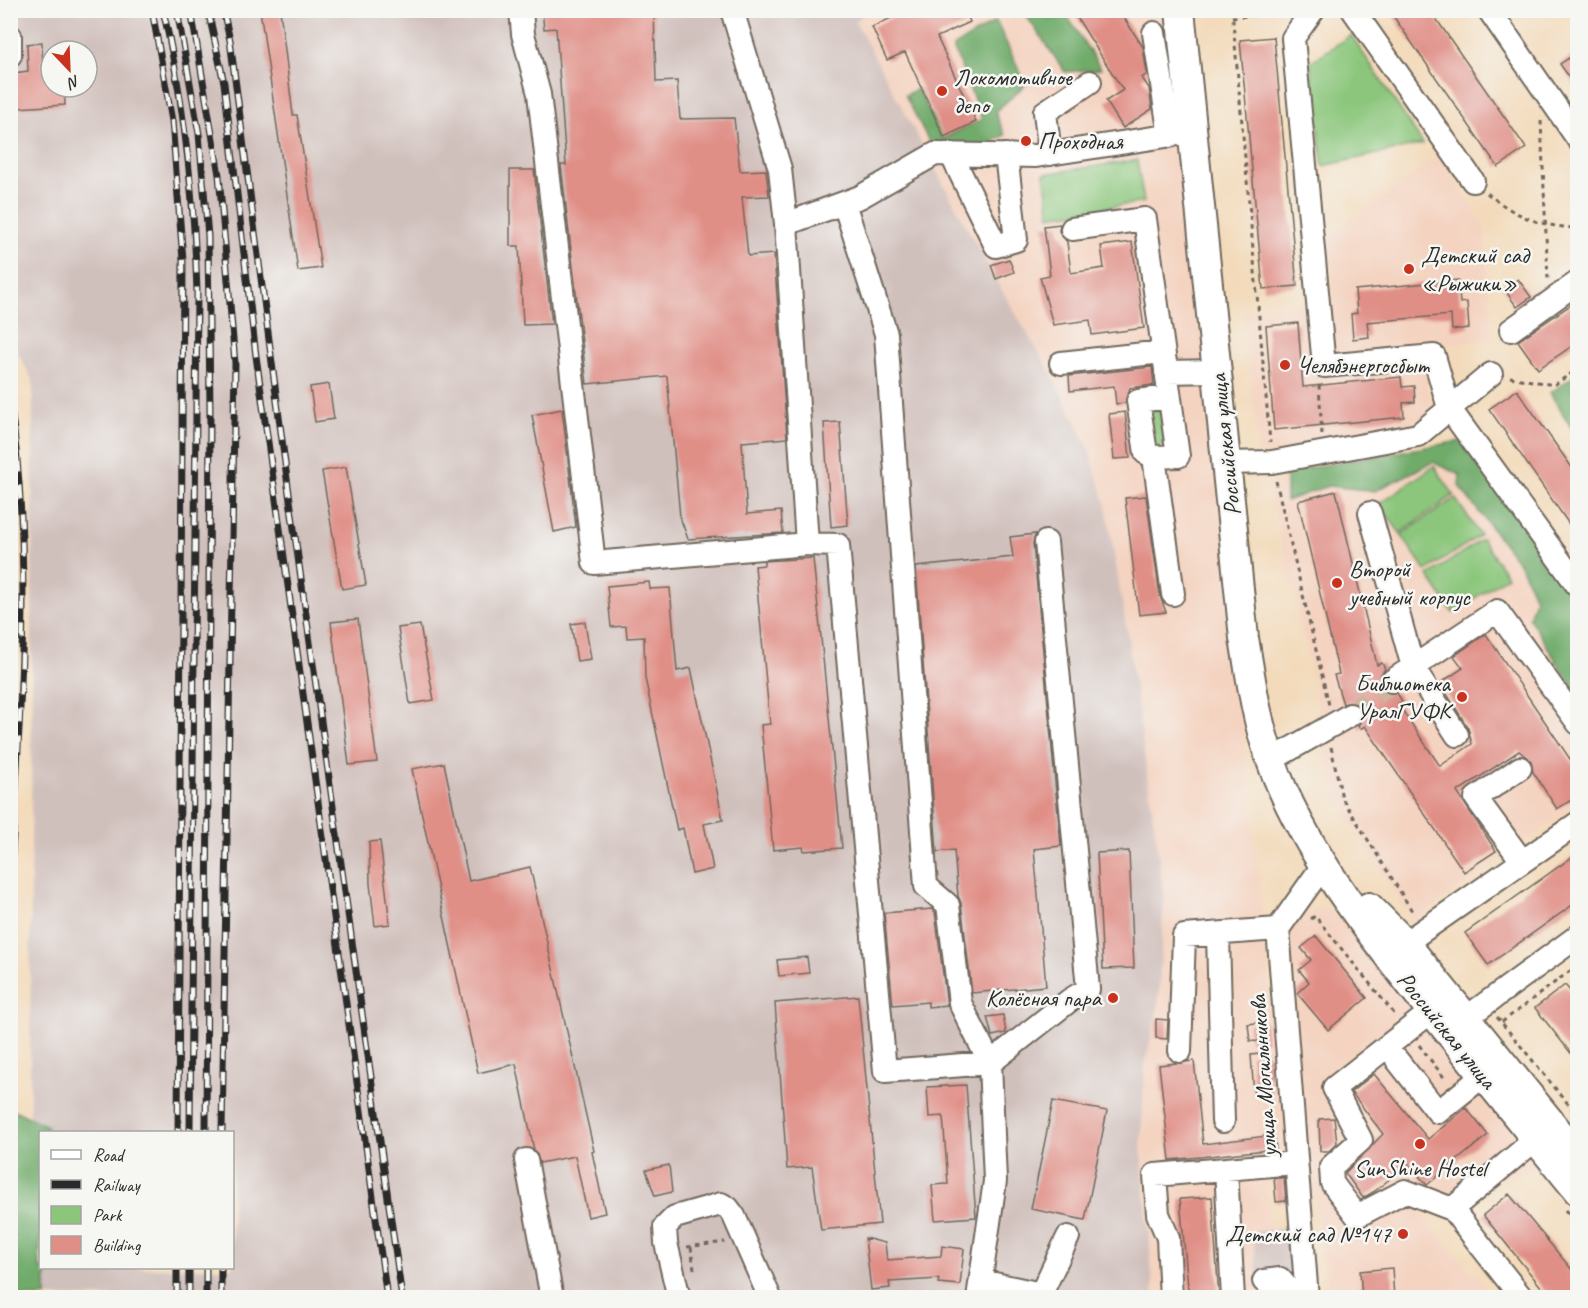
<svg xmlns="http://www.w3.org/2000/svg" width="1588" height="1308" viewBox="0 0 1588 1308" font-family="Caveat,sans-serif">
	<rect width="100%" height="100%" fill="#f6f6f2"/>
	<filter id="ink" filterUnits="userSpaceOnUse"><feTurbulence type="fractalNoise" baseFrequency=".0167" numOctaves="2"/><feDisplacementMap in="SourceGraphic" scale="12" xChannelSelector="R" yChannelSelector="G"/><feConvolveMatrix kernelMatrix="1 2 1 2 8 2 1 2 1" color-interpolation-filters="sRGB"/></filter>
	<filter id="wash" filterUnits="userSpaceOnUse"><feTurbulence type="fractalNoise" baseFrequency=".008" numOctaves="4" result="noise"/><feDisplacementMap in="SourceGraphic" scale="24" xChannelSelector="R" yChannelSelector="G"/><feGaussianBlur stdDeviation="1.35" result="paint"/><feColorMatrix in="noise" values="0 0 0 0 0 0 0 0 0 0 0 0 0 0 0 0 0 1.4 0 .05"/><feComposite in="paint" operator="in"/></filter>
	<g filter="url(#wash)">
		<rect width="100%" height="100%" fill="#f3daba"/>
		<path fill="#f4d3c0" d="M868,10L1169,11L1287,1152L1264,1154L1275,1297H1154L1141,1146L1145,1063L1158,1007L1087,444L1051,373L990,270L855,21Z
			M1440,155L1484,225L1493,340L1426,346L1431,436L1259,455L1243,311L1333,301L1328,237Z
			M1432,455L1485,483L1577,615V804L1413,922L1334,796L1311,667L1267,484Z
			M1318,910H1327L1338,916L1539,1166L1415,1208L1495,1297H1330L1323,1261L1286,958L1287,938L1293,926L1302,916Z"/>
		<path fill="#d0c0bc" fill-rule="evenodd" d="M10,11H868L855,21L990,270L1051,373L1087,444L1106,505L1128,638L1164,896L1158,1007L1145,1063L1141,1146L1154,1297H29L33,381L11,340ZM51,51H87V87H51ZM40,1132H232V1268H40Z
			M1293,1228L1300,1297H1259L1253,1232Z"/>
		<path fill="#8bc67b" stroke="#5b7853" stroke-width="1.5" d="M1351,35L1423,144L1323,166L1310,62Z
			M1137,160L1144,202L1050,216L1044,174Z
			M1160,409L1165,445L1155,447L1150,411Z
			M1434,466L1454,495L1400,533L1379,504Z
			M1455,498L1480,535L1426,571L1401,535Z
			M1482,539L1507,576L1453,613L1428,576Z"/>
		<path fill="#70ab6b" stroke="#4e6b4b" stroke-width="1.5" d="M1023,11H1064L1101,69L1065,72Z
			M996,21L1026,84L995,112L1005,135L977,151L932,147L905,95L918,89L943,139L982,119L953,47Z
			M1577,374V437L1550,393Z
			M1460,441L1466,442L1577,600V694L1529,618L1535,599L1520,565L1459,486L1460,475L1433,462L1375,491L1328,486L1286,501V472Z
			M10,1108L47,1126V1132H40V1268H46V1297H11Z"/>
		<g id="blocks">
			<path fill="#e08f87" d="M260,10H280L293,115H297L321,268L298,271Z
				M542,10H654L656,82L677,81L680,119L734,118L740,171L766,170L769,196L742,197L748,256L774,254L787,438L742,442L747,514L781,511L783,533L688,539L680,517L667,376L587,384L561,165H566L556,28L544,29Z
				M908,10H965L970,22L937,37L976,122L944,137L905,52L887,60L872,27Z
				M1072,10H1119L1143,47L1147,74L1142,78L1149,88L1152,109L1123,128L1106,101L1123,90Z
				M1389,10H1430L1526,148L1498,167Z
				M1274,37L1297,286L1263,289L1240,40Z
				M42,42L43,70H51V87H64L65,105L17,108L14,73L28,71L27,44Z
				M1578,52V90L1560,64Z
				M510,170H534L552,324L523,325L519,246H510Z
				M1060,224L1059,231L1067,242L1071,273L1104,268L1101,246L1132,242L1144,328L1092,335L1090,320L1053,325L1040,277L1050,275L1044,226Z
				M1009,259L1014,272L996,279L991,265Z
				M1518,279L1531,297L1517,307L1504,289Z
				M1458,280L1460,303L1467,302L1469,328L1452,330L1451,315L1367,322L1369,337L1353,339L1351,314L1357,313L1355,290Z
				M1578,300V342L1538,369L1518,341Z
				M1298,323L1303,387L1401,377L1402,387L1414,386L1415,402L1403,403L1404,417L1274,430L1266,326Z
				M1152,367L1154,385L1130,388L1125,403L1116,404L1114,386L1070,391L1069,376Z
				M329,384L334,419L315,422L310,387Z
				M1517,390L1578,476V537L1489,409Z
				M562,409L576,527L554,532L532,415Z
				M1125,412L1130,458L1114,459L1109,414Z
				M840,422L848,525L831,527L824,423Z
				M346,467L366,585L342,589L322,471Z
				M1336,491L1377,665L1382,663L1385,669L1380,676L1381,688L1387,693H1397L1402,701L1398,704L1440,766L1472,744L1468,728L1440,683L1463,668L1454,656L1486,634L1578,771V796L1557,809L1533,772L1531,761L1519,751L1457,792L1496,851L1464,872L1365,726L1360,729L1358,726L1363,716L1361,708L1351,702L1343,704L1334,675L1339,674L1298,501Z
				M1146,496L1160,596L1166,612L1139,615L1125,498Z
				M1036,534L1033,543L1061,846L1034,849L1046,986L972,993L961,903L958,896L954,850L937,852L916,567L1013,557L1010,537Z
				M813,558L842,848L804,851L803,847L773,850L761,725L770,724L755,566L764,565V561Z
				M649,582L650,589L670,588L677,671L691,668L723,820L704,824L713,869L692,874L683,828L677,830L645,678L644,637L627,638L626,626L611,627L607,586Z
				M358,619L377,762L349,765L331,622Z
				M585,622L591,659L577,661L571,624Z
				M420,625L434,700L410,704L398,628Z
				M444,763L469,881L530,867L594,1151L592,1152L605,1213L588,1217L575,1156L540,1163L534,1150L516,1064L478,1073L412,769Z
				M380,841L390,924L375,926L370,884L369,842Z
				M1129,851L1134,968L1103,969L1097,853Z
				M1578,853V901L1488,965L1465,933Z
				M932,909L935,912L947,1005L928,1007V1002L893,1005L884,913Z
				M1316,936L1367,998L1328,1030L1297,993L1309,982L1299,970L1311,960L1301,948Z
				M807,957L809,973L779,976L777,960Z
				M1565,985L1578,1000V1062L1535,1008Z
				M858,996L880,1224L821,1230L812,1167L787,1169L775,1003Z
				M1003,1015L1006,1033L992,1036L987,1017Z
				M1156,1019L1168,1020L1167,1039L1156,1038Z
				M1265,1022L1267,1042L1250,1041L1248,1024Z
				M1268,1053L1271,1094L1254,1095L1251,1055Z
				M1194,1061L1203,1144L1274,1135L1276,1149L1170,1160L1159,1065Z
				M1374,1074L1428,1139L1466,1108L1488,1135L1427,1185L1408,1164L1375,1191L1363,1198L1345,1173L1383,1134L1351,1092Z
				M966,1085L976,1217L935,1220L932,1185L948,1184L943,1116L929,1117L927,1087Z
				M1053,1101L1107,1111L1085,1220L1031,1209Z
				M1334,1118L1337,1143L1329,1151H1320L1319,1119Z
				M669,1165L672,1192L655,1196L646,1170Z
				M1274,1178H1284L1286,1201L1276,1202Z
				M1509,1194L1578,1277V1298H1550L1483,1215Z
				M1212,1197L1219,1298H1189L1180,1199Z
				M865,1238L885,1243L887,1260L941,1256L942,1246L964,1249L960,1285L938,1283L939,1279L889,1282L890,1288L871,1290Z
				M1392,1268L1394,1298H1362L1360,1271Z"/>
		</g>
	</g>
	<g filter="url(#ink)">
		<use href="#blocks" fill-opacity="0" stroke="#71685d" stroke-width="1.5"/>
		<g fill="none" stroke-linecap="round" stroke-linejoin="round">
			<path stroke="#cbb79d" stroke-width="22" stroke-dasharray="22 11" stroke-linecap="butt" d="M1350,715L1392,681"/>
			<defs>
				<path id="minor" d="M521,10L523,34L539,94L594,563L807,544
					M732,10L780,169L786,224L807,544L838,545L885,1071L990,1063L960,1003L948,905L926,886L886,334L844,203
					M1313,10L1293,38L1324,366L1434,356L1449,408L1578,586
					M1353,10L1473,181
					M1489,10L1578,139
					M1154,33L1170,136
					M10,36V55
					M951,154L996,246L1016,240L1006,155
					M1050,154L1045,112L1090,82
					M786,224L860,197L935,154L1036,156L1192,132
					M1072,229L1145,219L1178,456L1154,457L1173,594
					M1511,330L1578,282
					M1061,363L1163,352
					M1166,372L1217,371
					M1154,457L1146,453L1138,401L1169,397
					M1227,463L1272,462L1418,435L1491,374
					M1370,513L1413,667L1457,735
					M1392,681L1497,611L1578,723
					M1271,760L1350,715
					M1520,768L1476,798L1522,861
					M1218,935L1223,1121
					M1405,943L1578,823
					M1432,1011L1334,1088L1361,1140L1331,1167L1332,1183L1357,1216L1405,1191L1452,1209
					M1466,1018L1578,936
					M1180,1051L1184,936L1278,929
					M1397,1060L1438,1112L1484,1075
					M526,1160L552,1298
					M1226,1169L1233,1298
					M981,1281L1041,1294L1068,1237
					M1264,1281L1280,1279L1296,1298
					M679,1298L666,1243L665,1227L675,1217L721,1204L728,1208L734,1216L770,1298
					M978,1298L995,1181L990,1063L1070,1000L1088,989L1046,542
					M1171,1298L1168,1238L1158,1214L1155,1175L1296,1163
					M1307,1298L1278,929L1324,864
					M1522,1298L1452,1209L1536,1139"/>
				<path id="major" d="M1180,10L1244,638C1251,679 1256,719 1270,758C1304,853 1372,936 1434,1014C1482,1073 1530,1132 1578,1191
					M1369,907L1405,943L1578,1156"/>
			</defs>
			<use href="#minor" stroke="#71685d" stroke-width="26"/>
			<use href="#major" stroke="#71685d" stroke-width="32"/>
			<path stroke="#71685d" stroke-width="3" stroke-dasharray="4.5 4.5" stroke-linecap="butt" d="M1232,10L1270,442
				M1576,10L1578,13
				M1232,17L1286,14
				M1541,121L1548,280
				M1487,193C1515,216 1541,227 1578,228
				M1510,377L1554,385L1578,369
				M1319,385L1322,435
				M1276,481L1329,705
				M1331,747L1342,798L1414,914
				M1311,919L1315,916L1396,1016
				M1497,1017L1578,1116
				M1502,1022L1570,971L1578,980
				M1419,1045L1446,1080
				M1565,1210L1578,1225
				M687,1247L725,1242
				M691,1247L694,1269"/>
			<use href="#minor" stroke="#fff" stroke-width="22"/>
			<use href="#major" stroke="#fff" stroke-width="28"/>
			<defs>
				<path id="rail" d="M152,10L172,121L183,260L178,1132
					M163,10C185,104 194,196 197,292L190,1132
					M177,10L199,134L208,236L210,409L206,1132
					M191,10L219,175L235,363L222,1132
					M208,10L224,83L256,356L387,1298
					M223,10L230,40L288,486L402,1298
					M10,402C34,561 19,726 10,886
					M206,1268V1298
					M177,1298V1268
					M189,1298V1268
					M221,1298V1268"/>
			</defs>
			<use href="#rail" stroke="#2b2b2b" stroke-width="7"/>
			<use href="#rail" stroke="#f6f6f2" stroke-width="4.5" stroke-dasharray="14" stroke-linecap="butt"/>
		</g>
	</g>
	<g fill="#c8321e" stroke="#f6f6f2" stroke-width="2">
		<circle cx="942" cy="91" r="6"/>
		<circle cx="1026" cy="141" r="6"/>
		<circle cx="1409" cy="269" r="6"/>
		<circle cx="1285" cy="365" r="6"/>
		<circle cx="1337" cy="583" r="6"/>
		<circle cx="1462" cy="697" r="6"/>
		<circle cx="1113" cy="998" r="6"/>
		<circle cx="1420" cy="1144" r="6"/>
		<circle cx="1403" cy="1234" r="6"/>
	</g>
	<g text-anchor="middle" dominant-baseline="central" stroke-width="5" stroke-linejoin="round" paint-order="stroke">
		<g font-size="24" fill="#2b2b2b" stroke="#f6f6f2" text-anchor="start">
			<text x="954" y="77">Локомотивное<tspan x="954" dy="28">депо</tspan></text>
			<text x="1038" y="141">Проходная</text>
			<text x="1421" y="255">Детский сад<tspan x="1421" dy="28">«Рыжики»</tspan></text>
			<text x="1297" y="365">Челябэнергосбыт</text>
			<text x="1349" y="569">Второй<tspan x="1349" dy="28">учебный корпус</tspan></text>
			<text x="1450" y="683" text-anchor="end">Библиотека<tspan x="1450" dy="28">УралГУФК</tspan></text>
			<text x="1101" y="998" text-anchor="end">Колёсная пара</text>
			<text x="1420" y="1168" text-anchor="middle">SunShine Hostel</text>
			<text x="1391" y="1234" text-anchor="end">Детский сад №147</text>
		</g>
		<g font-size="24" fill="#2b2b2b" stroke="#f6f6f2">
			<text transform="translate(1225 445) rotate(-96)">Российская улица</text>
			<text transform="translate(1447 1030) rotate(51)">Российская улица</text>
			<text transform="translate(1263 1076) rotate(-94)">улица Могильникова</text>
		</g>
	</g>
	<rect width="1588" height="1308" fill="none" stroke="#f6f6f2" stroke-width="36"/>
	<rect x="39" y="1131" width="195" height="138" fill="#f6f6f2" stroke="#a5a5a2" stroke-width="1.5"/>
	<rect x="51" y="1150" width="30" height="9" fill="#ffffff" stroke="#a5a5a2" stroke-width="1.5"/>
	<text x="93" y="1161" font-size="18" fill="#2b2b2b">Road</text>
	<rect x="51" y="1180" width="30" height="9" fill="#2b2b2b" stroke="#a5a5a2" stroke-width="1.5"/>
	<text x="93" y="1191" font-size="18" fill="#2b2b2b">Railway</text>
	<rect x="51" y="1206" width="30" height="18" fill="#8bc67b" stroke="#a5a5a2" stroke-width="1.5"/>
	<text x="93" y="1221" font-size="18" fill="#2b2b2b">Park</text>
	<rect x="51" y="1236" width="30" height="18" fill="#e08f87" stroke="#a5a5a2" stroke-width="1.5"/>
	<text x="93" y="1251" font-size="18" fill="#2b2b2b">Building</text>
	<g transform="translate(69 69) rotate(157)"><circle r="28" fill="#f6f6f2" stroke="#a5a5a2" stroke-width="1.5"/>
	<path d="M0-4.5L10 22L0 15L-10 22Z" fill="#c8321e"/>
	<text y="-9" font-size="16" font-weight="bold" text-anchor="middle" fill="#2b2b2b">N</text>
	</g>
</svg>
